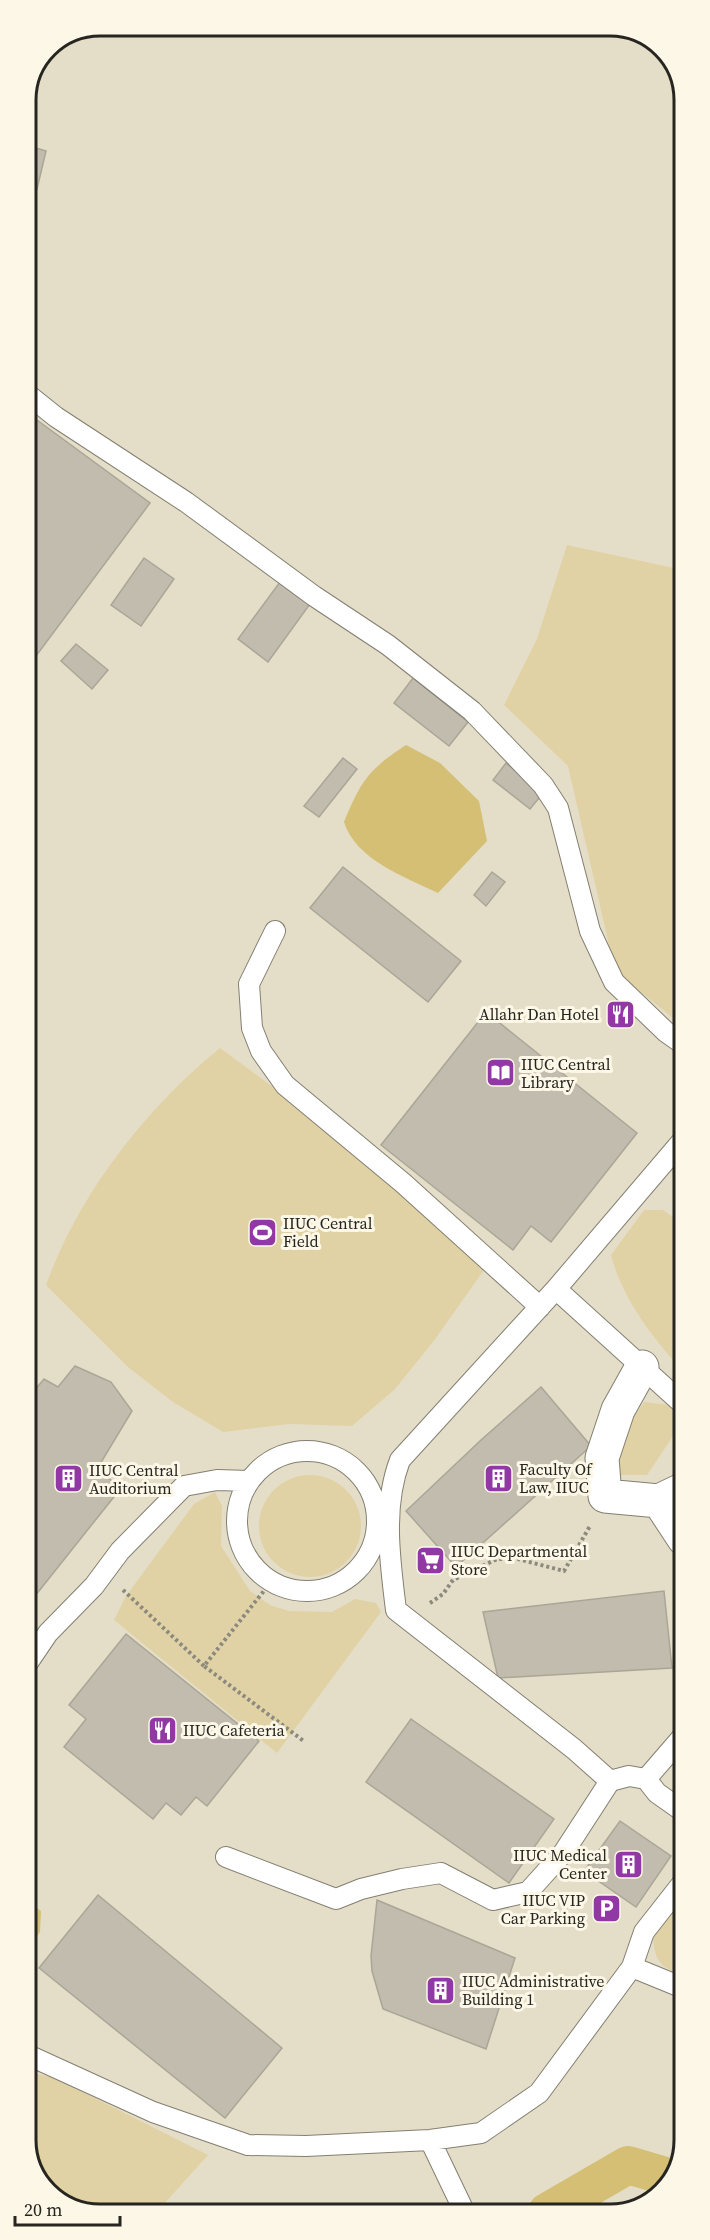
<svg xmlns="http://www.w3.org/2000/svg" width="710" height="2240" viewBox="0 0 710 2240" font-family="'Source Serif 4',serif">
	<rect width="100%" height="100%" fill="#eeeada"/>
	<path fill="#e4dec8" d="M100,26H615L659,44L682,81L684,2141L669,2186L629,2212L95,2214L51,2196L28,2159L26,95L48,47Z"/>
	<path fill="#e0d2a4" d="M567,545L683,570V1026L615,971L568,766L504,705L537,639Z
		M220,1048L308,1113L491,1260L433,1342L394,1390L352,1426L289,1424L223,1432L173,1402L128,1367L46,1285C79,1194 145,1109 220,1048Z
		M644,1210H663L683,1224L684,1372C653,1339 622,1298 611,1255Z
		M644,1402L671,1405L677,1430L647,1475H619L612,1448Z
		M259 1526a51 51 0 1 1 102 0a51 51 0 1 1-102 0Z
		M215,1492L222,1506L221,1546L250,1591L270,1605L289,1611L332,1612L355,1599L376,1603L381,1612L277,1753L114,1620L126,1596L194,1504Z
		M684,1893V1972C658,1972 653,1954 653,1932Z
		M28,2072L55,2078L208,2155L155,2214H95L74,2206L37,2173L28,2159Z"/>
	<path fill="#d4bf74" d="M406,745L440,763L479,801L487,841L438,893C405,877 356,860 344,822C361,781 368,770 406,745Z
		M28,1901L41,1911L40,1932L28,1949Z"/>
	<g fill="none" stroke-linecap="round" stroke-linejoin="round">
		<path stroke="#d4bf74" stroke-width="38" d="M547,2212L628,2165L672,2178"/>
	</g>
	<path fill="#c1bcad" stroke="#aaa697" stroke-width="1.5" d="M26,145L46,151L37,189L26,186Z
		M26,412L150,503L36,656L26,649Z
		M144,558L174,579L141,626L111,605Z
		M280,582L310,604L268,662L238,639Z
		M76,644L108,670L92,689L61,661Z
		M413,678L468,722L449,746L394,703Z
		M343,758L357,769L319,817L304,806Z
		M506,763L543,793L530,809L493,780Z
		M343,867L461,961L428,1002L310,908Z
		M492,872L505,882L486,906L474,895Z
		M486,1012L637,1133L551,1242L531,1226L513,1250L381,1145Z
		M75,1366L111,1382L132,1411L97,1469L121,1488L27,1606V1388L34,1391L44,1379L58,1387Z
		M541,1387L591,1446L456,1567L406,1511L481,1440Z
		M664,1591L672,1668L498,1678L483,1612Z
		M126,1634L259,1741L207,1806L196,1797L181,1815L166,1803L153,1819L64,1747L86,1719L69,1705Z
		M411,1719L554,1819L509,1883L366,1782Z
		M620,1821L671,1856L636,1907L584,1871Z
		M98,1895L282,2048L225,2118L39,1968Z
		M377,1900L515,1958L486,2049L383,2009L372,1971L371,1956Z"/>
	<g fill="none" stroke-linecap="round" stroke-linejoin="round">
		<defs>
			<path id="lane" d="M26,393L56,417L186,502L314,596L388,645L472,711L543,785L558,808L590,931L614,982L666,1032L683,1044
				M275,931L249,984L252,1028L261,1051L285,1085L403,1183L540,1307
				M683,1140L556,1289L684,1405
				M556,1289L400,1460C382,1507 390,1561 396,1610L574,1749L610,1781
				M237 1521a70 70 0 1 1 140 0a70 70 0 1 1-140 0Z
				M27,1664L48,1633L94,1586L120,1551L184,1486L217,1480L249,1481
				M684,1735L646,1779L657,1793L684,1812
				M226,1857L336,1899L361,1889L402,1879L441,1873L493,1900L528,1892L564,1852L610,1781L629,1776L646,1779
				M684,1881L644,1932L632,1967L681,1987L684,1985
				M28,2055L153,2112L248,2145L306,2146L430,2140L481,2133L539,2093L632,1967
				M430,2140L465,2213"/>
			<path id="street" d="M642,1367L618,1410L602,1458L605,1496L659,1501L684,1489
				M659,1501L684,1539"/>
		</defs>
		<use href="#lane" stroke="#837f71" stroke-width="22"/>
		<use href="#street" stroke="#837f71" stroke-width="35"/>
		<path stroke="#8c897e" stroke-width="4" stroke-dasharray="3 3" stroke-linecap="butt" d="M271,1582L204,1666L305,1742
			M123,1590L204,1666
			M430,1603L443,1594L453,1580L497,1559H518L564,1571L590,1526"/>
		<use href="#lane" stroke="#fff" stroke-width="20"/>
		<use href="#street" stroke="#fff" stroke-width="33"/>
	</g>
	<defs>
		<symbol id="restaurant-square" viewBox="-11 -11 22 22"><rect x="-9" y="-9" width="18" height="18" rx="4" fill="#9238a4" stroke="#fcf7e7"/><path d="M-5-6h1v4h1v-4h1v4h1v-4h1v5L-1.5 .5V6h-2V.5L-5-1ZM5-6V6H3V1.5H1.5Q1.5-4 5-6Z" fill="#fff"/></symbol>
		<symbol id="library-square" viewBox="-11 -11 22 22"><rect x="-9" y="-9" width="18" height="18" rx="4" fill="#9238a4" stroke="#fcf7e7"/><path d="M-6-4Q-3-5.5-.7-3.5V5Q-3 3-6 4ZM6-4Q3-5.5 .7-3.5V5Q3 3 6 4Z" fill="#fff"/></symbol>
		<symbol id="stadium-square" viewBox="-11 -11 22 22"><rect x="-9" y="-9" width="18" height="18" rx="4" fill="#9238a4" stroke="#fcf7e7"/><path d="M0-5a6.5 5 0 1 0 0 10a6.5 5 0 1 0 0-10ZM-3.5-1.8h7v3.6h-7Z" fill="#fff"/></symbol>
		<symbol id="building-square" viewBox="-11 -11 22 22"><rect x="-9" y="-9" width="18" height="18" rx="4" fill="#9238a4" stroke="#fcf7e7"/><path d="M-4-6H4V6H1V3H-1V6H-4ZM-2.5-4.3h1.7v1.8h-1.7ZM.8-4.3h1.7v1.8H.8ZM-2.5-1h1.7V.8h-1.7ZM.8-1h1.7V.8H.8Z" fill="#fff"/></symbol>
		<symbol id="supermarket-square" viewBox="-11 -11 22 22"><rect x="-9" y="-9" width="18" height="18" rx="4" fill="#9238a4" stroke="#fcf7e7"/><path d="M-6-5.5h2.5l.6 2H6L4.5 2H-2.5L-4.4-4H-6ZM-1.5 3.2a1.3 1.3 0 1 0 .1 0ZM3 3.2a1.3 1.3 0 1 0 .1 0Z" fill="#fff"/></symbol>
		<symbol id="parking-square" viewBox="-11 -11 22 22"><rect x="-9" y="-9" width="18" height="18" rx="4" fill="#9238a4" stroke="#fcf7e7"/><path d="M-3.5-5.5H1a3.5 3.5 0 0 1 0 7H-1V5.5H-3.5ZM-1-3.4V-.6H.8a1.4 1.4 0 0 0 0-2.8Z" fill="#fff"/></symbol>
	</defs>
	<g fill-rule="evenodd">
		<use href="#restaurant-square" x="604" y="998" width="33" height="33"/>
		<use href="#library-square" x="484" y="1056" width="33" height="33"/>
		<use href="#stadium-square" x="246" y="1216" width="33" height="33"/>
		<use href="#building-square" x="482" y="1462" width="33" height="33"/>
		<use href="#building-square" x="52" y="1462" width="33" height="33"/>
		<use href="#supermarket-square" x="414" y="1544" width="33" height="33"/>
		<use href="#restaurant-square" x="146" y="1714" width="33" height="33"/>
		<use href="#building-square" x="612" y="1848" width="33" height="33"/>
		<use href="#parking-square" x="590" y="1892" width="33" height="33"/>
		<use href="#building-square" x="424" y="1974" width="33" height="33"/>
	</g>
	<g text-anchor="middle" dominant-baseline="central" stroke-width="6" stroke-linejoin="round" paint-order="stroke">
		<g font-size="16" fill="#26251f" stroke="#fcf7e7" text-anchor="start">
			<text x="599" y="1014" text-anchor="end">Allahr Dan Hotel</text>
			<text x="521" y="1064">IIUC Central<tspan x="521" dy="18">Library</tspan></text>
			<text x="283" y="1223">IIUC Central<tspan x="283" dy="18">Field</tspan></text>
			<text x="519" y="1469">Faculty Of<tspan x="519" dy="18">Law, IIUC</tspan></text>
			<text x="89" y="1470">IIUC Central<tspan x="89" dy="18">Auditorium</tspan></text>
			<text x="451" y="1551">IIUC Departmental<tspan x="451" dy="18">Store</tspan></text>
			<text x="183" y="1730">IIUC Cafeteria</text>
			<text x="607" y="1855" text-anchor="end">IIUC Medical<tspan x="607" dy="18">Center</tspan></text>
			<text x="585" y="1900" text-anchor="end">IIUC VIP<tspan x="585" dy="18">Car Parking</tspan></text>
			<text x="462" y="1981">IIUC Administrative<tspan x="462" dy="18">Building 1</tspan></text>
		</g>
	</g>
	<path d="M0 0H710V2240H0ZM100 36H610A64 64 0 0 1 674 100V2140A64 64 0 0 1 610 2204H100A64 64 0 0 1 36 2140V100A64 64 0 0 1 100 36Z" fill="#fcf7e7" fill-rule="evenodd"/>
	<path fill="none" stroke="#26251f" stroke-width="3" d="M100 36H610A64 64 0 0 1 674 100V2140A64 64 0 0 1 610 2204H100A64 64 0 0 1 36 2140V100A64 64 0 0 1 100 36Z"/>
	<path d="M15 2216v9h105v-9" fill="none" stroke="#26251f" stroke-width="3"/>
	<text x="24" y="2216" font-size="18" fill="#26251f" stroke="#fcf7e7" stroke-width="4.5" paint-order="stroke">20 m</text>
</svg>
